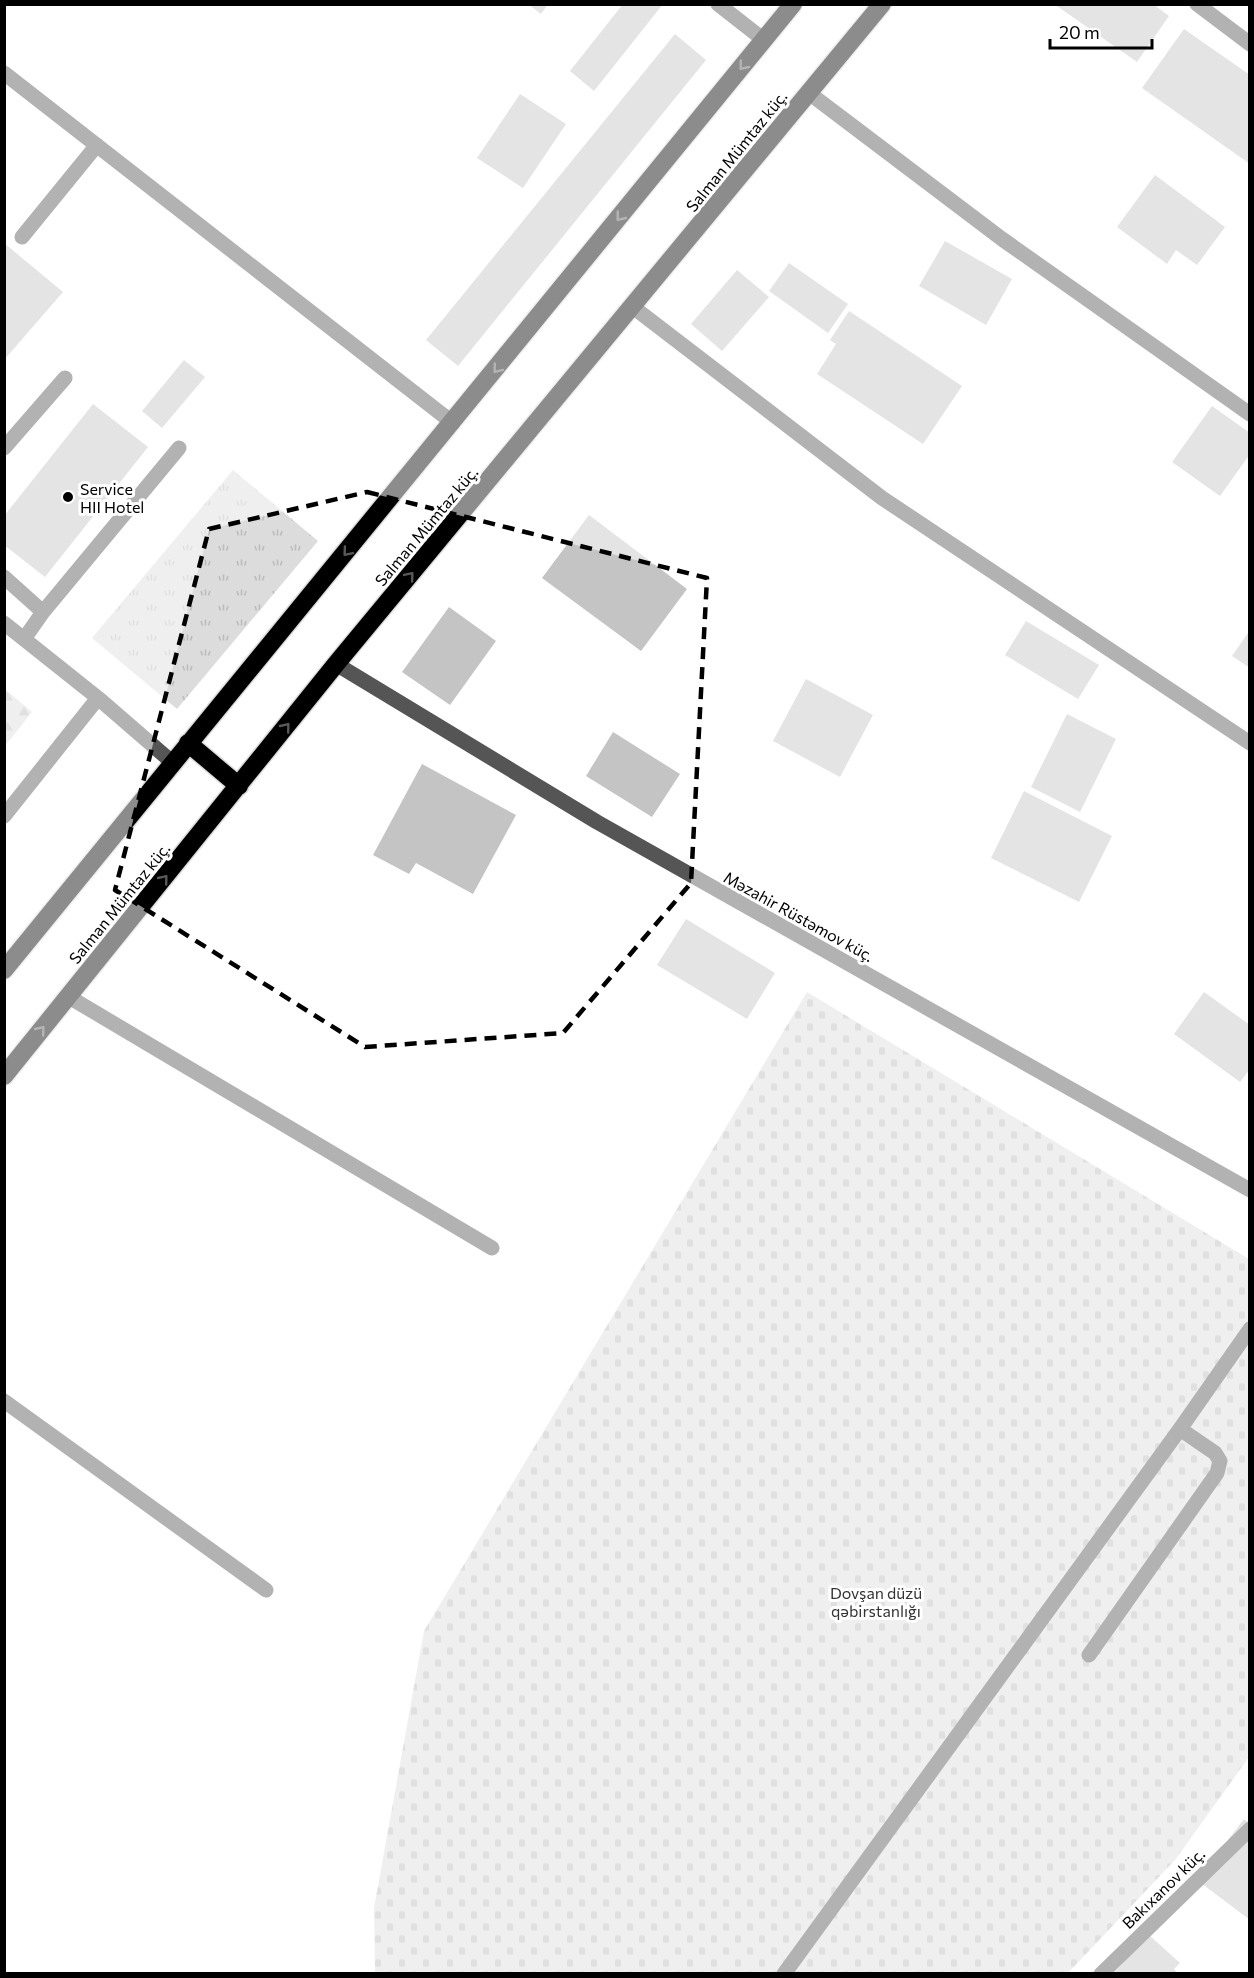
<svg xmlns="http://www.w3.org/2000/svg" width="1254" height="1978" viewBox="0 0 1254 1978" font-family="Commissioner,sans-serif">
	<defs>
		<pattern id="grass-tufts" width="24" height="20" patternUnits="userSpaceOnUse" patternTransform="scale(1.5)"><rect width="24" height="20" fill="#dcdcdc"/><path d="M3 7l-1-3M5 7V3M7 7l1-3M15 17l-1-3M17 17v-4M19 17l1-3" fill="none" stroke="#bbb"/></pattern>
		<pattern id="forest-firs" width="22" height="20" patternUnits="userSpaceOnUse" patternTransform="scale(1.5)"><rect width="22" height="20" fill="#dcdcdc"/><path d="M5 1l3.5 6h-7zM16 11l3.5 6h-7z" fill="#bbb"/></pattern>
		<pattern id="cemetery-stones" width="16" height="16" patternUnits="userSpaceOnUse" patternTransform="scale(1.5)"><rect width="16" height="16" fill="#dcdcdc"/><path d="M2 7V4a2 2 0 0 1 4 0v3zM10 15v-3a2 2 0 0 1 4 0v3z" fill="#bbb"/></pattern>
	</defs>
	<rect width="100%" height="100%" fill="#fff"/>
	<path fill="url(#grass-tufts)" d="M233,470L318,541L177,709L92,638Z"/>
	<path fill="url(#forest-firs)" d="M5,689L32,712L5,746Z"/>
	<path fill="url(#cemetery-stones)" d="M807,992L1249,1259V1757L1175,1860L1068,1973L375,1974L374,1908L424,1631Z"/>
	<path fill="#c4c4c4" d="M528,4H548L541,14Z
		M623,4H663L594,91L570,71Z
		M1054,4H1153L1169,16L1137,62Z
		M1184,29L1250,75V164L1142,88Z
		M675,34L706,60L458,366L426,340Z
		M520,94L566,124L523,188L477,158Z
		M1155,175L1225,227L1197,265L1176,250L1167,264L1117,227Z
		M945,241L1012,279L986,325L919,286Z
		M4,243L63,292L4,360Z
		M789,263L848,304L828,333L769,291Z
		M737,270L769,297L722,351L691,324Z
		M849,311L962,386L923,444L817,374L836,344L830,340Z
		M184,360L205,377L162,428L142,411Z
		M93,404L148,447L45,577L4,545V516Z
		M1212,406L1250,433V454L1220,496L1172,462Z
		M589,515L687,589L641,651L542,578Z
		M449,607L496,641L450,705L402,672Z
		M1026,621L1099,665L1078,699L1005,655Z
		M1250,630V668L1232,656Z
		M806,679L873,715L840,777L773,741Z
		M1067,714L1116,739L1080,812L1031,787Z
		M613,732L680,774L652,817L586,776Z
		M422,764L516,815L473,894L416,863L409,874L373,855Z
		M1024,791L1112,836L1079,902L991,858Z
		M686,919L775,973L747,1019L657,965Z
		M1204,992L1250,1025V1069L1240,1082L1174,1034Z
		M1244,1819L1250,1824V1920L1197,1880Z
		M1149,1935L1180,1963L1174,1969L1178,1974H1113Z"/>
	<g fill="none" stroke-linecap="round" stroke-linejoin="round">
		<defs>
			<path id="highway" d="M188,743L239,786
				M4,970L793,4
				M4,1076L336,664L882,4"/>
		</defs>
		<use href="#highway" stroke="#dbdbdb" stroke-width="21"/>
		<path stroke="#555" stroke-width="15" d="M718,4L764,40
			M1197,4L1250,44
			M4,73L453,423
			M809,93L1002,239L1250,414
			M22,237L97,145
			M633,307L882,498L1250,743
			M4,448L65,378
			M4,577L43,612
			M4,623L98,698L173,763
			M24,639L43,612L179,448
			M336,664L597,822L1250,1190
			M4,816L98,698
			M69,997L492,1248
			M4,1401L266,1590
			M1089,1655L1217,1473L1220,1461L1215,1453L1180,1429
			M784,1974L1180,1429L1250,1329
			M1101,1974L1250,1829"/>
		<use href="#highway" stroke="#000" stroke-width="18"/>
	</g>
	<defs><path id="oneway-chevron" d="M-2-3.5L2.5 0L-2 3.5" fill="none" stroke-width="1.6" stroke-linecap="round" stroke-linejoin="round" transform="scale(1.5)"/></defs>
	<g stroke="#595959">
		<use href="#oneway-chevron" transform="translate(743 66) rotate(129)"/>
		<use href="#oneway-chevron" transform="translate(620 217) rotate(129)"/>
		<use href="#oneway-chevron" transform="translate(497 369) rotate(129)"/>
		<use href="#oneway-chevron" transform="translate(347 552) rotate(130)"/>
		<use href="#oneway-chevron" transform="translate(410 576) rotate(-50)"/>
		<use href="#oneway-chevron" transform="translate(286 727) rotate(-51)"/>
		<use href="#oneway-chevron" transform="translate(164 879) rotate(-51)"/>
		<use href="#oneway-chevron" transform="translate(41 1030) rotate(-51)"/>
	</g>
	<path d="M0 0H1254V1978H0ZM367,492L707,578L691,883L563,1033L365,1047L115,890L209,529Z" fill="#fff" fill-opacity=".55" fill-rule="evenodd"/>
	<path fill="none" stroke="#000" stroke-width="4.5" stroke-dasharray="12 8" stroke-linejoin="round" d="M367,492L707,578L691,883L563,1033L365,1047L115,890L209,529Z"/>
	<circle fill="#000" stroke="#fff" stroke-width="2" cx="68" cy="497" r="6"/>
	<g text-anchor="middle" dominant-baseline="central" stroke-width="6" stroke-linejoin="round" paint-order="stroke">
		<g font-size="16" fill="#000" stroke="#fff">
			<text transform="translate(736 151) rotate(-51)">Salman Mümtaz küç.</text>
			<text transform="translate(426 526) rotate(-50)">Salman Mümtaz küç.</text>
			<text transform="translate(119 903) rotate(-51)">Salman Mümtaz küç.</text>
			<text transform="translate(799 916) rotate(29)">Məzahir Rüstəmov küç.</text>
			<text transform="translate(1163 1888) rotate(-44)">Bakıxanov küç.</text>
		</g>
		<g font-size="16" fill="#000" stroke="#fff" text-anchor="start">
			<text x="80" y="488">Service<tspan x="80" dy="18">HII Hotel</tspan></text>
		</g>
		<g font-size="16" fill="#333" stroke="#fff">
			<text x="876" y="1592">Dovşan düzü<tspan x="876" dy="18">qəbirstanlığı</tspan></text>
		</g>
	</g>
	<rect width="1254" height="1978" fill="none" stroke="#000000" stroke-width="12"/>
	<path d="M1050 39v9h102v-9" fill="none" stroke="#000000" stroke-width="3"/>
	<text x="1059" y="39" font-size="18" fill="#000000" stroke="#ffffff" stroke-width="4.5" paint-order="stroke">20 m</text>
</svg>
